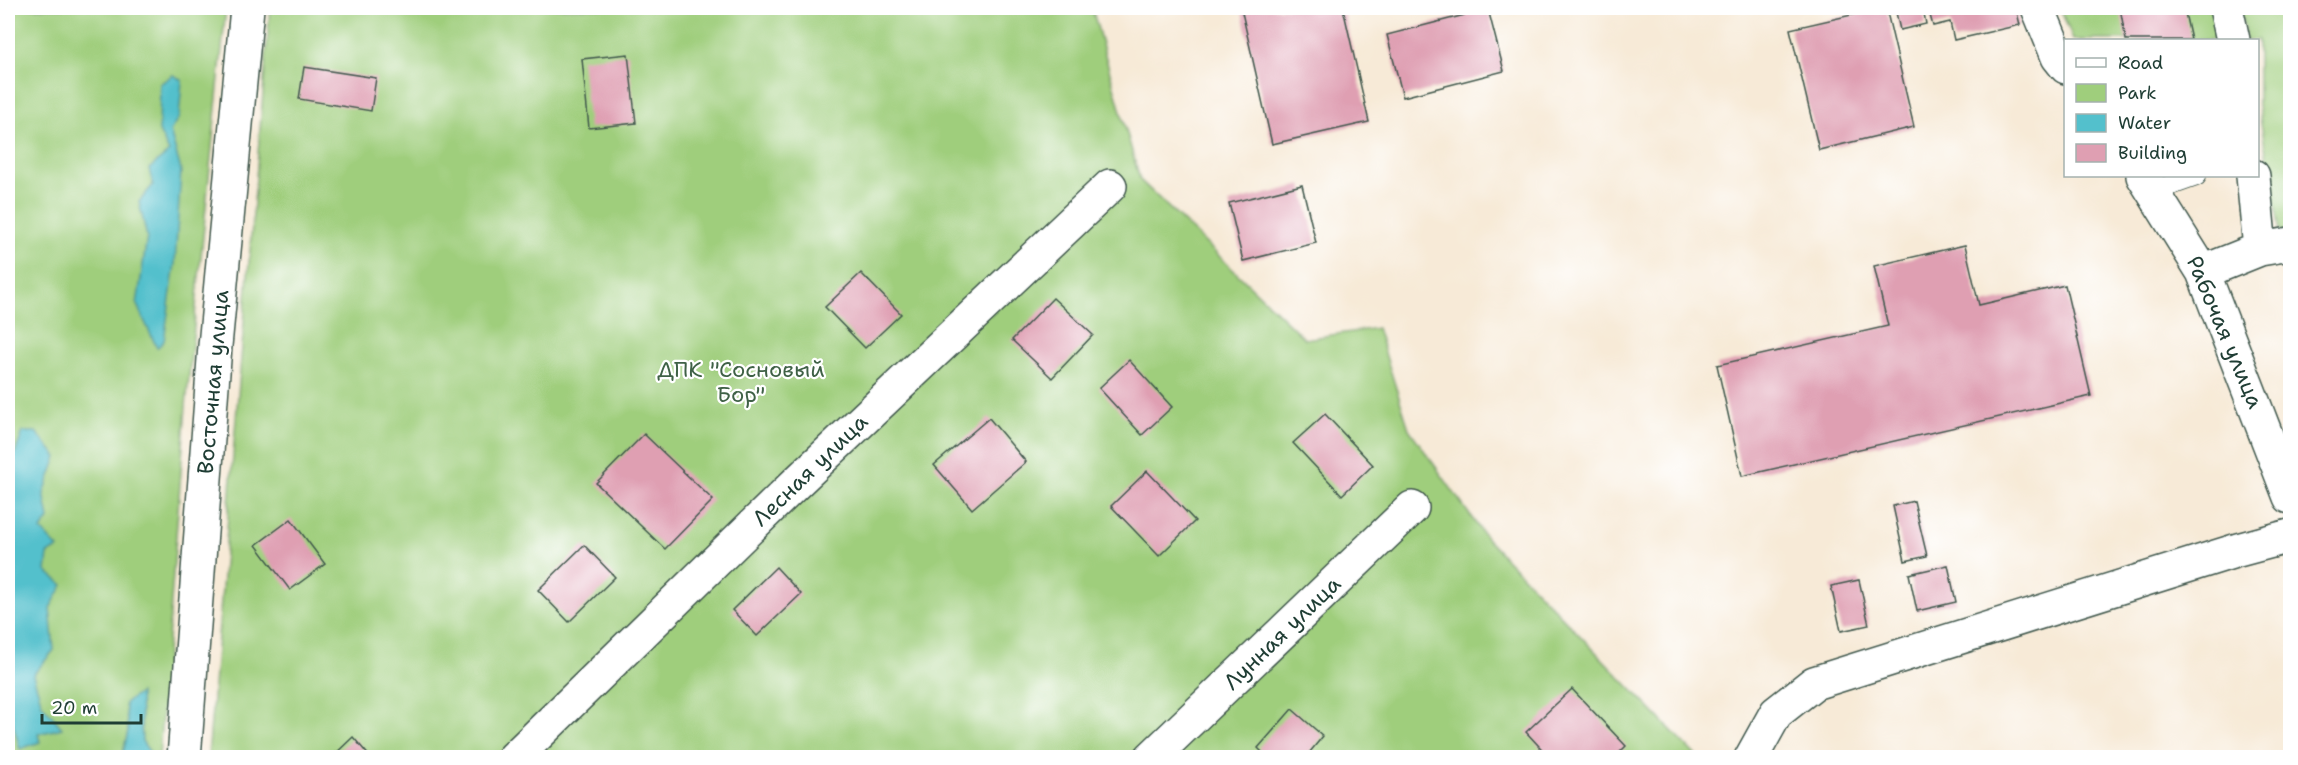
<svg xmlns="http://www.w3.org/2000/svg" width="2298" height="765" viewBox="0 0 2298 765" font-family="'Shantell Sans',sans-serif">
	<rect width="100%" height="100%" fill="#fff"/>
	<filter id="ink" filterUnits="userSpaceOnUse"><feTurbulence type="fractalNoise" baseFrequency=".0167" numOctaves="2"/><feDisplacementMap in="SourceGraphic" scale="12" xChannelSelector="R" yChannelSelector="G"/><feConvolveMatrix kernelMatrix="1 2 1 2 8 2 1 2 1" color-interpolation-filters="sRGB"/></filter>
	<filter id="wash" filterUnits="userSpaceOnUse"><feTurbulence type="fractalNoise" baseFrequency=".008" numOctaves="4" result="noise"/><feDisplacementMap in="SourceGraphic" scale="24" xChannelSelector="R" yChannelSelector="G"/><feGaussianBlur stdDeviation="1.35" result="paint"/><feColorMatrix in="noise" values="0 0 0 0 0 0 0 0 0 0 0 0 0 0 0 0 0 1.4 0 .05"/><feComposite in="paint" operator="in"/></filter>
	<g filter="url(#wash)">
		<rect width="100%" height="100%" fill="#f7ead7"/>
		<path fill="#9fce7c" stroke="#5f8658" stroke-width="1.5" d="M8,8H226L186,406L159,757H8Z
			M270,8H1092L1140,180L1305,339L1377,328L1409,429L1486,538L1697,757L208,758Z
			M2060,8H2214L2220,40H2073Z
			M2240,8H2290V289L2258,106V40H2246Z"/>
		<path fill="#53c0cc" stroke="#397e80" stroke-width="1.5" d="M173,75L182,80L179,117L170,131L181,170L175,263L164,341L157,348L137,305L147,237L139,202L153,185L149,169L169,152L159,131L160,84Z
			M23,432H36L57,457L44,493L49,519L41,530L58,548L48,554L46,571L63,585L50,608L54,650L33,675L42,704L62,728L38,734L40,742L20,749L8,706V452L14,456Z
			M140,693L142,741L150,753L149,757H122L128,731L125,703Z"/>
		<g id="blocks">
			<path fill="#df9fb2" d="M1241,8H1343L1369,122L1272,144Z
				M1882,8H1886L1914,127L1819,150L1790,29Z
				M1895,8H1923L1926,24L1900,30Z
				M1928,8H2016L2020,25L1954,40L1950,22L1933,26Z
				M2120,8H2184L2191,40H2126Z
				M1488,9L1504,71L1403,97L1387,35Z
				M628,54L636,123L589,128L582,59Z
				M304,67L376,78L371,111L299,99Z
				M1302,185L1316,243L1243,261L1229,203Z
				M1965,245L1979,305L2065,285L2091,396L1742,476L1717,365L1888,326L1874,266Z
				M861,273L901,314L865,348L825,307Z
				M1053,298L1093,335L1052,378L1012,340Z
				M1129,360L1172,407L1142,435L1099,388Z
				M1325,414L1373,465L1342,495L1293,443Z
				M989,418L1026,462L972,509L934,465Z
				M644,434L713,500L665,549L596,483Z
				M1147,471L1195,521L1159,556L1111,506Z
				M1914,501L1927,556L1905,561L1893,506Z
				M291,519L325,564L290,590L256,545Z
				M584,545L615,577L569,622L538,590Z
				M1948,565L1956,602L1917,611L1909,574Z
				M776,567L801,594L757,636L732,610Z
				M1859,580L1869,625L1841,631L1831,586Z
				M1572,689L1626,746L1614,758H1550L1526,732Z
				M1292,709L1323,736L1305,758H1268L1258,748Z
				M353,737L371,758H331Z
				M1498,752L1504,758H1492Z"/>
		</g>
	</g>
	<g filter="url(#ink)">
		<use href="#blocks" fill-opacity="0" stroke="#3f574c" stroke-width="1.5"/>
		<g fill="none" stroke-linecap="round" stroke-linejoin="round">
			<defs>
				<path id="service" d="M2154,191L2196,176"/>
				<path id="minor" d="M2038,8L2058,57L2066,67
					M2226,8L2233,40
					M2143,176L2203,272L2290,497
					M2253,176L2260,249
					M2203,272L2260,249L2290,244
					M184,758L215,346L247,8
					M514,758L794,485L1110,186
					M1151,758L1412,508
					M1751,758L1776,713L1814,683L2238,550L2290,536"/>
			</defs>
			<use href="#service" stroke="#3f574c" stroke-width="22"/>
			<use href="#minor" stroke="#3f574c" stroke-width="36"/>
			<use href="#service" stroke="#fff" stroke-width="20"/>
			<use href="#minor" stroke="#fff" stroke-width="33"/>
		</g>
	</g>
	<g text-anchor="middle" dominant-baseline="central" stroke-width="4.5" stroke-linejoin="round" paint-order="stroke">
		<g font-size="22" fill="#1f3d34" stroke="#fff">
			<text transform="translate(2225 332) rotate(67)">Рабочая улица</text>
			<text transform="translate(213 382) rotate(-85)">Восточная улица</text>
			<text transform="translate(810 470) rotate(-44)">Лесная улица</text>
			<text transform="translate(1282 633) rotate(-44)">Лунная улица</text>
		</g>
		<g font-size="22" fill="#3f6146" stroke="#fff">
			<text x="741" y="369">ДПК "Сосновый<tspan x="741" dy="25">Бор"</tspan></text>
		</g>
	</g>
	<rect width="2298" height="765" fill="none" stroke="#fff" stroke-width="30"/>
	<rect x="2064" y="39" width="195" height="138" fill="#ffffff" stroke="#a5b1ae" stroke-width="1.5"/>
	<rect x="2076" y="58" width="30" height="9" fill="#ffffff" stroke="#a5b1ae" stroke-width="1.5"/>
	<text x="2118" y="69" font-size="18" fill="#1f3d34">Road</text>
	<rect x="2076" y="84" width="30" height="18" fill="#9fce7c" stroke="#a5b1ae" stroke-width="1.5"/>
	<text x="2118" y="99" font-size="18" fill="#1f3d34">Park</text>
	<rect x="2076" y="114" width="30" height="18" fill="#53c0cc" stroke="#a5b1ae" stroke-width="1.5"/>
	<text x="2118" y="129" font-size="18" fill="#1f3d34">Water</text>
	<rect x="2076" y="144" width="30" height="18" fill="#df9fb2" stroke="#a5b1ae" stroke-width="1.5"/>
	<text x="2118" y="159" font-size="18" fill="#1f3d34">Building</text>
	<path d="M42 714v9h99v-9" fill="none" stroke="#1f3d34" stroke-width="3"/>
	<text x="51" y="714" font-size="18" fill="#1f3d34" stroke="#ffffff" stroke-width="4.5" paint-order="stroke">20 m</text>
</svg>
